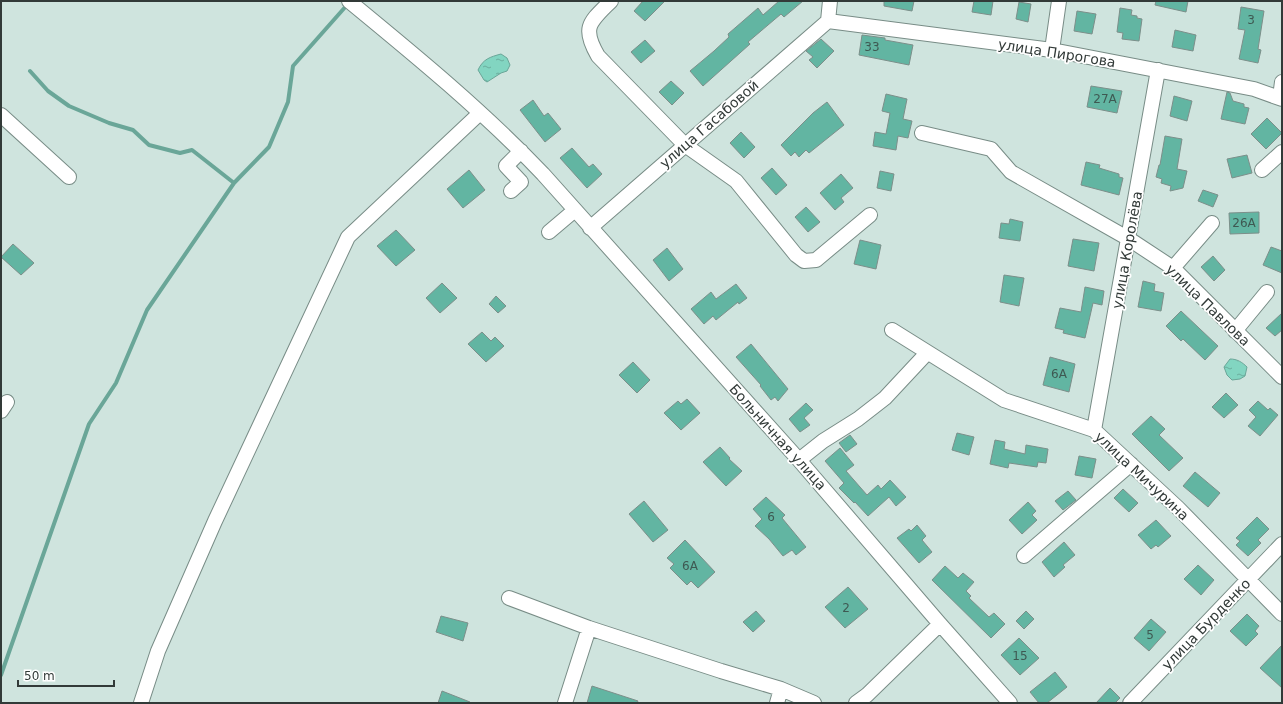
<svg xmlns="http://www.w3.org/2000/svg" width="1283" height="704" viewBox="0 0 1283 704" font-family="'DejaVu Sans',sans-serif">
	<defs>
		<pattern id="water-ripples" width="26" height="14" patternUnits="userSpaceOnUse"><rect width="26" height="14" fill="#82d5c1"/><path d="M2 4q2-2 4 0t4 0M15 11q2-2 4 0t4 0" fill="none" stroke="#6bae9e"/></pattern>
	</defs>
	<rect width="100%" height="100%" fill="#cfe4de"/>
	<path fill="url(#water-ripples)" stroke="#6aa698" d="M501,54L507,58L510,65L507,71L501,73L487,82L484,80L478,70C483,59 490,57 501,54Z
		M1230,359C1237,359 1242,362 1247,367L1245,376L1240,379L1232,380L1227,375L1224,367Z"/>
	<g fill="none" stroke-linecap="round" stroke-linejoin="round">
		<path stroke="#6aa698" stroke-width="4" d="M30,71L48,91L69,106L109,123L133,130L149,145L180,153L192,150L234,183
			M1,675L89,424L116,383L147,310L234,183L269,147L288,102L293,66L347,5"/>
	</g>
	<path fill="#62b5a2" stroke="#7c8f8a" d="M643,1H665L645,21L634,11Z
		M779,1H803L784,17L781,14L748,42L750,44L703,86L690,71L714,51L729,37L728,34L758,8L763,15Z
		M884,1H914L912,11L884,6Z
		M974,1H993L991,15L972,12Z
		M1156,1H1188L1186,12L1155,5Z
		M1019,2L1031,4L1028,22L1016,19Z
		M1241,7L1264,11L1258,49L1261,50L1258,63L1239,59L1245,30L1238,29Z
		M1120,8L1132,10L1131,15L1137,16V18L1142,19L1139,41L1122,39L1123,33L1117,32Z
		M1077,11L1096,14L1092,34L1074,31Z
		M1175,30L1196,35L1193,51L1172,47Z
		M862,35L885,38V40L913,45L909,65L859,55Z
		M821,39L834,51L817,68L809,60L813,57L806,51Z
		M645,40L655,51L641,63L631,52Z
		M671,81L684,93L672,105L659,92Z
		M1091,86L1122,91L1117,113L1087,107Z
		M1227,92L1230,93L1233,101L1244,104V107L1249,108L1245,124L1221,119Z
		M886,94L907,99L903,119L912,121L908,138L898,136L896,150L873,146L875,132L886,134L890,113L882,111Z
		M1174,96L1192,101L1187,121L1170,116Z
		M533,100L544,116L548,113L561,129L545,142L520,110Z
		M827,102L844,125L809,153L806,150L799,157L795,152L791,156L781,145L813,113Z
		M1267,118L1282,133L1266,149L1251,134Z
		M741,132L755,147L744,158L730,143Z
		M1165,136L1182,139L1177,169L1187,171L1183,188L1170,191L1171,186L1161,183L1162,179L1156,177L1159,165H1160Z
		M572,148L589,167L593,164L602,174L587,188L560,158Z
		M1247,155L1252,173L1232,178L1227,159Z
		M1086,162L1100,165L1099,168L1119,174V177L1123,178L1119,195L1081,185Z
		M772,168L787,185L776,195L761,178Z
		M469,170L485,190L463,208L447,189Z
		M880,171L894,174L891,191L877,188Z
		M841,174L853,188L841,198L844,202L835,210L820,193Z
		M1203,190L1218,195L1213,207L1198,201Z
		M806,207L820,222L808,232L795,217Z
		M1259,212V233L1230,234L1229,213Z
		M1010,219L1023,222L1020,241L999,238L1001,223L1009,224Z
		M396,230L415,250L396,266L377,246Z
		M1073,239L1099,243L1094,271L1068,266Z
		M860,240L881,245L876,269L854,264Z
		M13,244L34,263L21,275L1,257Z
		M1271,247L1282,251V273L1263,265Z
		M667,248L683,269L669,281L653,260Z
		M1213,256L1225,270L1214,281L1201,267Z
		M1004,275L1024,278L1019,306L1000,302Z
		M1143,281L1155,284L1154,291L1164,293L1161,311L1138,307Z
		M442,283L457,298L440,313L426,298Z
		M736,284L747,298L739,304L738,302L716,320L713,316L704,324L691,309L711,292L716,299Z
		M1085,287L1104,291L1102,305L1093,303L1085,338L1063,333L1064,330L1055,328L1060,308L1081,312Z
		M496,296L506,306L498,313L489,304Z
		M1181,311L1218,346L1205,360L1183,339L1181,341L1166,326Z
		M1282,313V330L1275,336L1266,328Z
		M482,332L491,341L495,337L504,346L486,362L468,344Z
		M751,344L788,389L778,401L775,397L771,400L760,386L761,385L736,357Z
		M1050,357L1075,364L1069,392L1043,385Z
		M633,362L650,380L637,393L619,375Z
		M1226,393L1238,405L1224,418L1212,407Z
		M687,399L700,413L681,430L664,413L678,401L681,404Z
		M1258,401L1268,410L1270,408L1278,415L1260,436L1248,426L1256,417L1249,410Z
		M806,403L813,410L804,418L810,425L800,432L789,419Z
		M1151,416L1165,429L1159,435L1183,458L1169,471L1132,434Z
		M957,433L974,437L969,455L952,450Z
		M850,435L857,444L846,452L839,443Z
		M995,440L1005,442L1004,449L1025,454L1026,445L1048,449L1046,463L1038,462L1037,467L1009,463L1008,468L990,464Z
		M720,447L730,458L729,459L742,471L726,486L703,462Z
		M840,448L854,465L846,471L867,495L878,485L881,489L890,480L906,497L896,506L889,497L868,516L855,502L854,503L839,488L844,483L825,461Z
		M1079,456L1096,459L1092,478L1075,475Z
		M1195,472L1220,493L1208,507L1183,486Z
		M1123,489L1138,503L1129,512L1114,498Z
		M1068,491L1076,500L1063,510L1055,501Z
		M766,497L785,515L782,518L806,547L796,555L792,550L783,556L769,539L755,526L762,519L753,509Z
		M644,501L668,530L653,542L629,514Z
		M1028,502L1036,511L1032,515L1037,520L1022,534L1009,520Z
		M1257,517L1269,529L1258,540L1261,543L1248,556L1236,545L1240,541L1236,538Z
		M1156,520L1171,536L1158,547L1156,545L1151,549L1138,535Z
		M917,525L926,536L922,540L932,552L919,563L897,538L909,529L911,531Z
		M685,540L715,572L698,588L691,581L687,585L670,568L674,564L667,558Z
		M1064,542L1075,555L1063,565L1065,567L1054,577L1042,562Z
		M1198,565L1214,580L1201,595L1184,579Z
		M945,566L958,578L963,573L974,582L966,591L971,596L969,598L989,617L994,613L1005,624L991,638L932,580Z
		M848,587L868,609L845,628L825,607Z
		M756,611L765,621L753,632L743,622Z
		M1026,611L1034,619L1024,629L1016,621Z
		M1247,614L1259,626L1255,631L1258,634L1246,646L1230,631Z
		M441,616L468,623L463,641L436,632Z
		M1151,619L1166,632L1149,651L1134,638Z
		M1019,638L1039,658L1020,675L1001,655Z
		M1282,645V688L1260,668Z
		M1055,672L1067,687L1047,703H1039L1030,692Z
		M592,686L638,701L637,703H587Z
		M1110,688L1120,698L1115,703H1096Z
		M442,691L470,702V703H438Z"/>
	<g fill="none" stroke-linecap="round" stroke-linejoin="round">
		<defs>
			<path id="minor" d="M349,1C416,56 483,111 543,174L799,460L940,624L1010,703
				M611,1C590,22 581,27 598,56L685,145L736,181L796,255L804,261L816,260L870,215
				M828,21L1052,50L1254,89L1282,99
				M828,21L830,1
				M1052,50L1059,1
				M1280,97L1282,82
				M1,115L69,177
				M922,133L991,149L1011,172L1129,239L1173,268L1282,377
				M1262,170L1282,152
				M511,191L521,182L506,166L521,151
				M590,228L828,21
				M549,232L575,210
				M1173,268L1212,223
				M892,330L1004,400L1094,430L1178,508L1282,614
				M1235,331L1267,292
				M1,411L7,402
				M1094,430L1158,70
				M799,460L823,441L858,419L885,398L927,353
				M1024,556L1131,464
				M509,598L589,628L721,671L781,689L814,703
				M141,703L158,651L215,521L348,237L480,113
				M565,703L589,628
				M777,703L781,689
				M856,703L867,695L940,624
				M1130,703L1282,544"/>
		</defs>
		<use href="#minor" stroke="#788c86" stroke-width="16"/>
		<use href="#minor" stroke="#fff" stroke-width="14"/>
	</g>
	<g text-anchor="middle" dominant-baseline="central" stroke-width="3.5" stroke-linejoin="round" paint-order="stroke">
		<g font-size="12" fill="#3e5952">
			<text x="1251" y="20">3</text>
			<text x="872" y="47">33</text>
			<text x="1105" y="99">27А</text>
			<text x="1244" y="223">26А</text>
			<text x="1059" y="374">6А</text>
			<text x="771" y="517">6</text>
			<text x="690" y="566">6А</text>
			<text x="846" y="608">2</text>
			<text x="1150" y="635">5</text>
			<text x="1020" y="656">15</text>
		</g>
		<g font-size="14" fill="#323a38" stroke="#fff">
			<text transform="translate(1057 53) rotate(9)">улица Пирогова</text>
			<text transform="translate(709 124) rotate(-41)">улица Гасабовой</text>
			<text transform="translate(1127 250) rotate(-80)">улица Королёва</text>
			<text transform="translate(1208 305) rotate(44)">улица Павлова</text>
			<text transform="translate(778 437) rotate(48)">Больничная улица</text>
			<text transform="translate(1142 476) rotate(43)">улица Мичурина</text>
			<text transform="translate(1206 624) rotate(-46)">улица Бурденко</text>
		</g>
	</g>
	<rect width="1283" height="704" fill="none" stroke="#323a38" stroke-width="4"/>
	<path d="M18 680v6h96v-6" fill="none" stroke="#323a38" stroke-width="2"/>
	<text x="24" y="680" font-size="12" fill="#323a38" stroke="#ffffff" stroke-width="3" paint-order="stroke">50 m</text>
</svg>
